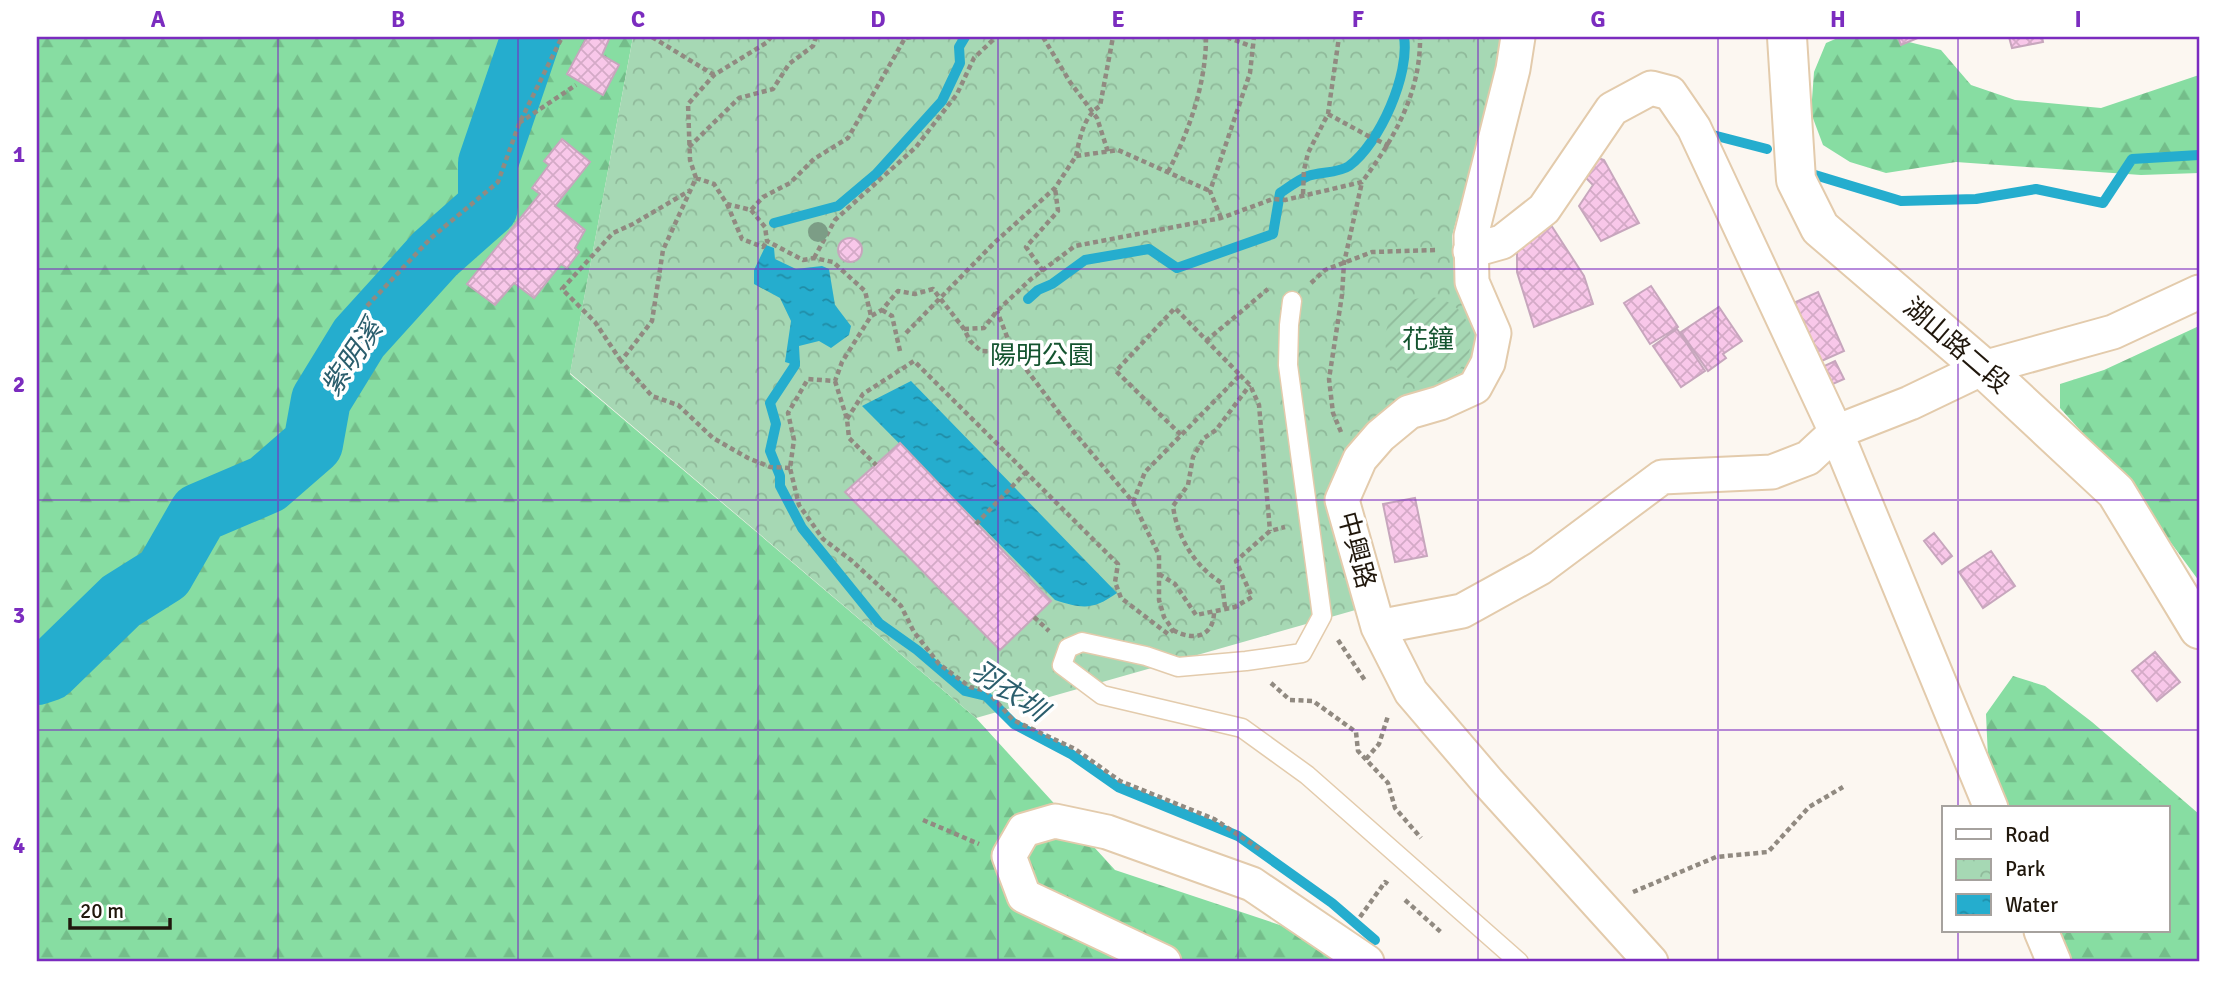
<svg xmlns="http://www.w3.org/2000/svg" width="2236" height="999" viewBox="0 0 2236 999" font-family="Signika,'Noto Sans TC',sans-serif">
	<defs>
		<pattern id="forest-firs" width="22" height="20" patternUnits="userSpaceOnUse" patternTransform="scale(1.75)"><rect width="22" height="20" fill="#87dda2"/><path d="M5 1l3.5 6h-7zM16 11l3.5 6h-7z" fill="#74bd8a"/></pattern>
		<pattern id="park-crowns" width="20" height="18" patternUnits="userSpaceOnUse" patternTransform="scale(1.75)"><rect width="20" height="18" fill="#a6d8b4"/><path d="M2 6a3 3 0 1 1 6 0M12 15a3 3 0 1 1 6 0" fill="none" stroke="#8fb99a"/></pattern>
		<pattern id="garden-furrows" width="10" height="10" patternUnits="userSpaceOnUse" patternTransform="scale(1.75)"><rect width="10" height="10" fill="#a6d8b4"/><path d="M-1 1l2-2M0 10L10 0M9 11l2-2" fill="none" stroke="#8fb99a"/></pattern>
		<pattern id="water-ripples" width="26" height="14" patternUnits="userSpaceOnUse" patternTransform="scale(1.75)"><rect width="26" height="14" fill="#25adce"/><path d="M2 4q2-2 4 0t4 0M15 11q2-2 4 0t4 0" fill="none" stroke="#208ca6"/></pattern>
		<pattern id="building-cross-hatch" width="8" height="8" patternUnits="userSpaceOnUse" patternTransform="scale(1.75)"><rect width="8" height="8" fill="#f8c7e9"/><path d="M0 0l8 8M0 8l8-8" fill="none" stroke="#d4aac7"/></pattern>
	</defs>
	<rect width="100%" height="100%" fill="#fcf7f1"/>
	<path fill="url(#forest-firs)" d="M37,37H633L570,374L976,718L1115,870L1310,935L1344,962H37Z
		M1840,37H1889L1941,50L1971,85L2015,100L2101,108L2199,75V173L2141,175L1956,162L1886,173L1850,162L1823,145L1811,113L1814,72L1826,43Z
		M2199,326V581L2125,480L2060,408V384L2104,370Z
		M2013,676L2045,686L2092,722L2199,814V962H2071L2058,931H2168V808H2008L1988,758L1986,714Z"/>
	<path fill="url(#park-crowns)" d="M633,37H1506L1452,236L1454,273L1478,328L1476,361L1454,387L1341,469L1359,609L976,718L570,373Z"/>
	<path fill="url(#garden-furrows)" d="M1385 340a43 43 0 1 1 86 0a43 43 0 1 1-86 0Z"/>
	<path fill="url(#water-ripples)" d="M766,245L774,248L775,259L796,269L822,266L829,269L835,305L851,326L849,335L831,348L819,341L799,346L800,364L795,365L785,362L791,321L780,298L754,284V270Z
		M911,381L1117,593C1093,610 1083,609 1055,600L862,406Z"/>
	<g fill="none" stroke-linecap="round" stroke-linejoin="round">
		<path stroke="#25adce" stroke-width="10" d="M1705,133L1767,149
			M1815,175L1901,201L1976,199L2036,189L2103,203L2132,159L2199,155
			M774,223L838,206L876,174L942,101L960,63L959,47L965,37
			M1028,299L1038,290L1052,284L1085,260L1149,249L1177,268L1273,234L1280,193C1289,187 1298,180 1308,176C1320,172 1339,173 1349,166C1380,143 1410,74 1404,37
			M793,355L795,365L770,403L776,424L770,451L780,476V486L802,528L879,623L917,650L965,691L986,696L1014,724L1071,754L1118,787L1238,836L1332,903L1375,940"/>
		<path stroke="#25adce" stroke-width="60" d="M37,675L49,671L121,601L164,574L199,513L267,484L313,444L321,400L359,338L435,254L488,207V163L531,37"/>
	</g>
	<path fill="url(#building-cross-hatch)" stroke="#c7a6bd" stroke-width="2" d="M587,37H610L602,55L619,65L603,95L567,74Z
		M1898,37H1920L1901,45Z
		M2009,37H2042L2043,42L2012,48Z
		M562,139L590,162L555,206L585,230L575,248L579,252L567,268L561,264L534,298L514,283L495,305L467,284L540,194L532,188L549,165L544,161Z
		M1593,156L1604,160L1639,223L1601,241L1579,206L1593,185L1581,173Z
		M1549,222L1584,276L1593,304L1534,327L1517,272V244Z
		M838 250a12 12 0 1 1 24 0a12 12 0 1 1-24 0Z
		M1651,286L1678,327L1650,344L1624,303Z
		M1818,292L1844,351L1815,364L1789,305Z
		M1719,307L1742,341L1723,354L1726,358L1708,371L1681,332Z
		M1677,329L1705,371L1681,387L1653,346Z
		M1835,361L1844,379L1826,387L1818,369Z
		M900,443L1051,601L1000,650L845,492Z
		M1415,498L1427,556L1395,562L1383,504Z
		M1934,533L1952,556L1942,564L1924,541Z
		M1991,551L2015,586L1983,608L1959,572Z
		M2155,652L2180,682L2157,701L2132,671Z"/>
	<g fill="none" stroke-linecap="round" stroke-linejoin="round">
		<defs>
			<path id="service" d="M1292,301L1289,325L1288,365L1322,616L1302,653L1246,661L1178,667L1146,656L1082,642L1068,648L1062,665L1102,695L1242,728L1307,775L1519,962"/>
			<path id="minor" d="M1518,37L1513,69L1471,236L1472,282L1494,333L1488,363L1475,387L1440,403L1409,412L1380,436L1360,459L1342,500L1378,627L1411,692L1488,782L1651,962
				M1470,251L1502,242L1544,209L1612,109L1651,88L1670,93L1694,128L1836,432L1991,808
				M1378,627L1462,611L1540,568L1662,477L1772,472L1808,458L1836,432L1910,403L1983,368L2113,332L2199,292
				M2041,931L2054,962
				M1164,962L1024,896L1009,856L1024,830L1055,821L1107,832L1252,884L1367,962"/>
			<path id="tertiary" d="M1787,37L1796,180L1820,228L1983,368L2116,492L2199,629"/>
		</defs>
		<use href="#service" stroke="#e3cbac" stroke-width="21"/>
		<use href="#minor" stroke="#e3cbac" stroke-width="37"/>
		<use href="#tertiary" stroke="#e3cbac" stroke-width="42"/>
		<path stroke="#918a81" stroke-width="4.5" stroke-dasharray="5 3.5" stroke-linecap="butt" d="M652,37L714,75
			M1043,37L1070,82L1097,118L1108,152
			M1227,37L1253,47
			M1328,114L1370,137
			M519,123L576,85
			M1377,140L1389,146
			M689,147L739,98L773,89L789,64L813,46L816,37
			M1076,156C1080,138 1083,117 1100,106L1113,37
			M1168,172C1189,131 1206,84 1206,37
			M696,178L690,160L688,104L714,75L766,43L771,37
			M1303,194L1304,170L1308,153L1328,114L1339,37
			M727,204L742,239L763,247L767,241
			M751,210L765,227L767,241L803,260L814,258L833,262L865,291L871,316
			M1221,218L1210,191L1250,73L1254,37
			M814,258L835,220L916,147L957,94L974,58L996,37
			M1043,271L1026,247L1058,211L1055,188
			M1311,283L1325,270L1372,252L1437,250
			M367,306L431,238L498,182L519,124L562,37
			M882,310L892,316L900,351
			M964,329L984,328L997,311L1031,279L1075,246L1221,218L1273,199L1285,200L1362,182C1394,139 1421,92 1420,37
			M906,333L994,243L1055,188L1076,156L1118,150L1210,191
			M1206,341L1268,289
			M1013,352L981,351L970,341L964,329L933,289L915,294L898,291L882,310L871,316L842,362L835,381L808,379L788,413L794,440L790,468L799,505L823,539L851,560L901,606L914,632L939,664L970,687L987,691L1013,720L1075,749L1120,781L1214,819L1261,850
			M621,361L595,322L562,289L613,233L633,224L689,191
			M1240,375L1250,385L1259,405L1270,531
			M835,381L847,419L849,438L876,465
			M847,419L863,394L914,361L1118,564L1115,582L1121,598L1168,634L1173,630L1164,617L1159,600V555L1133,502L1073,431L1013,352L997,311
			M1341,432L1333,413L1329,379L1342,295L1344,263L1362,182
			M790,468L770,467L748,458L713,438L678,405L652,396L621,361L652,321L663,250L696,178L714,184L727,204L751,210L763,197L790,183L814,159L848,138L905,38L911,37
			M1133,502L1145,472L1240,375L1175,308L1116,371L1181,435
			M976,524L1026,472
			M1159,574L1175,584L1196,615L1235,607L1252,597L1236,561L1270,531L1285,527
			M1225,607L1222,583C1195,567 1177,537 1173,506L1188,485L1193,457L1204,438L1216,430L1250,385
			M1034,617L1049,631
			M1173,630C1192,641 1213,638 1214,613
			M1338,640L1366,682
			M1271,683L1290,700L1313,701L1356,732L1358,751L1388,783L1395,808L1421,838
			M1366,759L1379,744L1388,716
			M923,820L979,844
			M1633,892L1716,857L1768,852L1809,807L1843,787
			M1405,900L1443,934
			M1360,917L1385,882L1388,884"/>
		<use href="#service" stroke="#fff" stroke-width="18"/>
		<use href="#minor" stroke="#fff" stroke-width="33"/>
		<use href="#tertiary" stroke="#fff" stroke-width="38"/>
	</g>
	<circle fill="#7c9d86" cx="818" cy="232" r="10"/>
	<path fill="none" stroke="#7b2cbf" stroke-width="2" stroke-opacity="0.55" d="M278,37V962M518,37V962M758,37V962M998,37V962M1238,37V962M1478,37V962M1718,37V962M1958,37V808M37,269H2199M37,500H2199M37,730H2199M1958,931V962"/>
	<g text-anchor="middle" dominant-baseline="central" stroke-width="7" stroke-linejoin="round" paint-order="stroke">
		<g font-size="26" fill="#14542f" stroke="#fff">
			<text x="1428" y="340">花鐘</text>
			<text x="1042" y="356">陽明公園</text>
		</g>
		<g font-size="26" fill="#20170c" stroke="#fff">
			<text transform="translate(1956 346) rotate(41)">湖山路二段</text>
			<text transform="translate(1356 550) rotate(75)">中興路</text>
		</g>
		<g font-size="28" font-style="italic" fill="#2b5e6d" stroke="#fff">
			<text transform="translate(352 358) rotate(-56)">紫明溪</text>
			<text transform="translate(1009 691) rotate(34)">羽衣圳</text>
		</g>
	</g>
	<rect width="2236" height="999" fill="none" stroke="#ffffff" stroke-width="77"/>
	<rect x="1942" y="806" width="228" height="126" fill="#ffffff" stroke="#a6a29e" stroke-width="2"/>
	<rect x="1956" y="829" width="35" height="10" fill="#ffffff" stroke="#a6a29e" stroke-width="2"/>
	<text x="2005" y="842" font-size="21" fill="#20170c">Road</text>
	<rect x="1956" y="859" width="35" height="21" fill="url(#park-crowns)" stroke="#a6a29e" stroke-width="2"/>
	<text x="2005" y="876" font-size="21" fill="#20170c">Park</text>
	<rect x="1956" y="894" width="35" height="21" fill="url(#water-ripples)" stroke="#a6a29e" stroke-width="2"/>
	<text x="2005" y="912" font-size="21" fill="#20170c">Water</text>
	<path d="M70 918v10h100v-10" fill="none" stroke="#20170c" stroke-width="3.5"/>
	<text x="80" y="918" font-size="21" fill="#20170c" stroke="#ffffff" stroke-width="5" paint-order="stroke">20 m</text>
	<rect x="38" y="38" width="2160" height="922" fill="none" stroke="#7b2cbf" stroke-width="2.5"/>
	<g font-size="23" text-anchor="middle" font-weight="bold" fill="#7b2cbf">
		<text x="158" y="27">A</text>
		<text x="398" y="27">B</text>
		<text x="638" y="27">C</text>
		<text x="878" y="27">D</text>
		<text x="1118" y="27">E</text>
		<text x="1358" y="27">F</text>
		<text x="1598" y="27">G</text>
		<text x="1838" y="27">H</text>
		<text x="2078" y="27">I</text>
		<text x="19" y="162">1</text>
		<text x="19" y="392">2</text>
		<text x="19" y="623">3</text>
		<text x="19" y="853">4</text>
	</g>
</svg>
